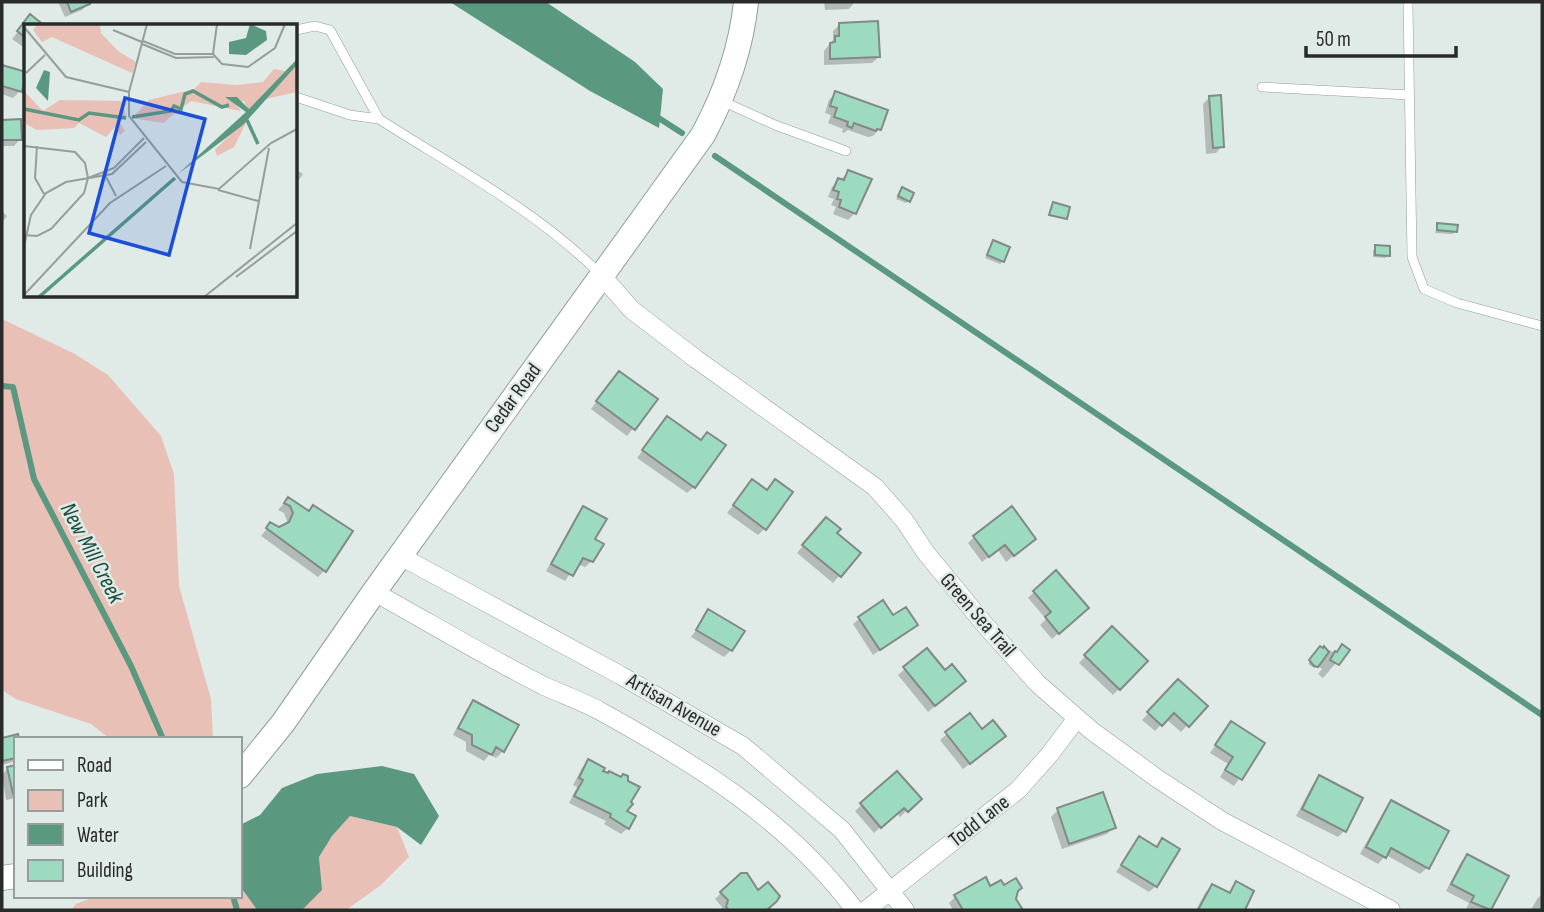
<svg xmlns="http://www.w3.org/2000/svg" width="1544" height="912" viewBox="0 0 1544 912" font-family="'Sofia Sans Condensed',sans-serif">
	<rect width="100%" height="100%" fill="#e0eae6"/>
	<path fill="#e9c0b6" d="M2,319L75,354L108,375L161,436L174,474L179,586L211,699L213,739H110L91,724L16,699L2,690Z
		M350,816L397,827L409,857L381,885L346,910H302L321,890L319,857L332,836Z
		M240,886L257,910H71L76,904L97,896H240Z"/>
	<path fill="#5b9880" d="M450,2H546L635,62L663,89L659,128L590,91Z
		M382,766L414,774L439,816L421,845L397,827L350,816L332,836L319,857L322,890L302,910H257L240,886V825L260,815L282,788L317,774Z"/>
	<path fill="#0003" d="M58,2H88V4L82,10L65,17Z
		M824,2H855L849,9L825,10Z
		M30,17L42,26H26V49L12,39Z
		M840,24L879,57L872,63L824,65V51L833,40V31Z
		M2,67L25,73L20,91L13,98L2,94Z
		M836,93L879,129L873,136L868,137L848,130L844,133L842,132L843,129L828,123L831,115L825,113L829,100Z
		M1210,97L1222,146L1216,153L1206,154L1203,104Z
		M20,121V139L14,146H2V122Z
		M296,169L303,174L296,184Z
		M849,172L855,213L848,220L833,214L836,207L831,205L834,199L828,197L832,187Z
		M902,189L908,201L906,203L896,199Z
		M2,211L7,216L2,223Z
		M1438,225L1455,231L1453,234L1435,233Z
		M993,242L1003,261L1000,264L985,258Z
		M1376,247L1388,255L1385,258L1373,257V250Z
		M613,379L655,400L627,436L591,409Z
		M667,418L699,441L707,434L694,487L687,493L637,458Z
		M752,481L764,529L758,535L727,513Z
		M288,499L324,571L318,577L261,536L270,525L279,529L285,526L287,521L284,513L278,510Z
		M584,508L592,561L585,567L577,564L565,581L546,571L577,515Z
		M819,526L835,533L859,553L833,583L797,553Z
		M974,537L1034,539L1006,562L998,550L982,562L968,543Z
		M1034,592L1080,614L1052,639L1040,625L1046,619L1028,598Z
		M709,612L731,650L724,657L691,637Z
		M860,618H893L916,625L873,655L853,624Z
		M1112,628L1146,661L1113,695L1079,663Z
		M1342,646L1347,650L1323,678L1318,674L1322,669L1317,665L1314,668L1308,664L1318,651L1326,652L1329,650L1336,653Z
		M905,669L957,688L928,712L898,675Z
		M1172,688L1205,706L1181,732L1166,719L1155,731L1142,720Z
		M474,702L503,751L496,758L490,754L484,761L466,751V742L453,735L467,709Z
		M1231,723L1263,744L1234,786L1220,777L1228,764L1210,753Z
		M947,734L997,742L963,769L940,740Z
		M17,736L16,761L2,765V740Z
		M588,761L601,772L624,811L628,828L621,834L604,824L606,821L569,803L577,787L573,785L582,768Z
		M16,767V798L6,800L2,775L8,768Z
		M897,773L919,799L900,817L896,813L874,833L855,811Z
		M1319,778L1344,831L1338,837L1296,816L1313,784Z
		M1391,802L1427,868L1420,874L1386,855L1378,864L1360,854L1385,809Z
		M1058,810L1114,827L1107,834L1062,849L1051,817Z
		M1139,838L1155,848L1163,840L1156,886L1149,892L1116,872Z
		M1467,856L1506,876L1489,910H1468L1466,909L1469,903L1446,891L1461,862Z
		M1236,884L1252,892L1243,910H1196L1205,893L1212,886L1227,894Z
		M1004,887L1016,892L1015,900L1021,910H953L949,903L955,897Z
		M758,892L778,896L763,910H721L722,907L715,899L721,893Z
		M1542,894V910H1531L1537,899Z"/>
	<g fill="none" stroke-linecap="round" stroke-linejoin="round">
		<path stroke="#5b9880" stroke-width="6" d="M654,115L682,133
			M715,156L1542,715
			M2,386L13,387L34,479L131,666L163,739
			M233,896L237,910"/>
	</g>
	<path fill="#9ddbc1" stroke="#818a86" stroke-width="2" d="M67,2H89L90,4L71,12Z
		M30,14L45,26H26V38L17,31Z
		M878,21L880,57L830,59V43L835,42V36H839V23Z
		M2,65L26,72L22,92L2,86Z
		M835,91L888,110L881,130L877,129L876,131L854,123L852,128L847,126L848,122L834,117L837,108L830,106Z
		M1221,95L1224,147L1213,148L1209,96Z
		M21,119L22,140H2V120Z
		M848,170L872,179L856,214L839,207L841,200L837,199L839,192L833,190L838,178L844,180Z
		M902,187L914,193L910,202L898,196Z
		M1053,202L1070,207L1067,219L1049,215Z
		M1437,223L1458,225L1457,232L1437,230Z
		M993,240L1010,247L1004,262L987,255Z
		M1375,245L1390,246V256L1375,255Z
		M619,371L658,399L635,430L596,401Z
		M667,416L701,440L707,432L726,445L695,488L642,450Z
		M752,479L767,490L775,479L793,492L766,530L733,505Z
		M288,497L309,511L313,505L353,531L326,572L266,528L270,522L279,527L289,522L293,513L290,506L284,503Z
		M583,506L607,519L595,539L604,544L593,562L583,558L573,576L551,564Z
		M1012,506L1036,539L1014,556L1005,545L989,557L973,536Z
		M826,517L841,529L837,533L861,553L841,577L802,545Z
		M1056,570L1089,608L1059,634L1045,617L1051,612L1033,591Z
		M883,600L893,615L906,607L918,625L880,650L858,617Z
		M708,609L745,631L732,651L696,630Z
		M1112,626L1148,661L1120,690L1084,655Z
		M1342,644L1350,650L1339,665L1330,660L1335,651L1337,652Z
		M1320,646L1323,648L1324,646L1329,652L1318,667L1314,666L1309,660Z
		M927,648L945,670L952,664L966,681L935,706L903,667Z
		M1178,679L1208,706L1189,727L1174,713L1162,726L1147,712Z
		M473,700L519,725L504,752L496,747L492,755L472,745V735L458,728Z
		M970,713L982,729L993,720L1006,736L970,764L945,732Z
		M1231,721L1265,743L1242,780L1225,770L1233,757L1215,745Z
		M18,734L19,739H16V758L2,761V738Z
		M588,759L605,768L603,771L608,773L609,771L621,777L623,774L628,776V781L640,787L631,802L633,804L627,811L636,816L629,829L610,817L611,814L574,796L583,780L579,778Z
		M16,765V793L13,794L7,767Z
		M897,771L922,799L908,812L904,808L881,828L860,803Z
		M1319,775L1363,798L1346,832L1302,809Z
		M1103,792L1116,828L1069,844L1057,808Z
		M1391,800L1449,831L1429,869L1391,848L1386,858L1366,847Z
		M1139,836L1157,847L1162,838L1180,849L1157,887L1121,865Z
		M1467,854L1509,876L1491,910L1471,902L1474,896L1451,884Z
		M741,873H747L758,890L768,882L780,896L777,901L767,910H729L726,907L728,900L720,892Z
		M986,877L990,886L1001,880L1004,885L1016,878L1022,888L1018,891L1016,899L1023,910H963L954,895Z
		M1236,881L1254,891L1245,910H1198L1212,884L1230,893Z"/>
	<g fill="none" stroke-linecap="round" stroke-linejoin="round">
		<defs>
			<path id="lane" d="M1408,2L1412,257L1424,289L1457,303L1542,326
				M296,30L315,26L330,30L379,119
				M1262,87L1410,95
				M296,97L350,115L379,119C454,167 537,211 600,274
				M722,101L775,125L846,151"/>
			<path id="street" d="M601,275L632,310L696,359L875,487L904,520L926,553L985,625L1038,684L1092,731L1158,779L1222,821L1391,910
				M400,556L620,675L743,746L842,830L905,910
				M374,592C430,623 485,656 542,685C561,694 582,701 600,711C696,764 789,821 855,910
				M866,910L1018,790L1050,754L1077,718"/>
			<path id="secondary" d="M240,776L283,723L374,592L703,135C726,92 741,50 746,2
				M2,878L16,876"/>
		</defs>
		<use href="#lane" stroke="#949d98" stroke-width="10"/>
		<use href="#street" stroke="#949d98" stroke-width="19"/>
		<use href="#secondary" stroke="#949d98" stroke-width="26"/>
		<use href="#lane" stroke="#fff" stroke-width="9"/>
		<use href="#street" stroke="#fff" stroke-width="18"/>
		<use href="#secondary" stroke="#fff" stroke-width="24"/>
	</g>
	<g text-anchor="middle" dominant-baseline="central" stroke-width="5" stroke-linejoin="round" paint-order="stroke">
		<g font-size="21" fill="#282b2a" stroke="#e0eae6">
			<text transform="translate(513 398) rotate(-54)">Cedar Road</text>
			<text transform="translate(978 615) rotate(49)">Green Sea Trail</text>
			<text transform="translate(674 705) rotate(30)">Artisan Avenue</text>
			<text transform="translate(979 821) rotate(-38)">Todd Lane</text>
		</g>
		<g font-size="23" font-style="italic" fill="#1a4c3b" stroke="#e0eae6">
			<text transform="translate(92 553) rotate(62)">New Mill Creek</text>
		</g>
	</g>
	<g transform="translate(24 24)">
		<rect width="273" height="273" fill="#e0eae6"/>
		<path d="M14,0H76L77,9L94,27L112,38L108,49L28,13L18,18L9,6ZM273,41V68L242,75ZM250,45L261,47L224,86L220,77H209L217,87L167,77L139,99L108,94L125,76L170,65L177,58L213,61L239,58ZM0,67L19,87L36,76L97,77L103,94L95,97L101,107L96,111L91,103L82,113L55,99L50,104L13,106L0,99ZM227,89L210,123L193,132L191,126Z" fill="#e9c0b6"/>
		<path d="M226,0L242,7L243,16L222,31L205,30V18L222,14ZM273,35V41L219,101L154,150L222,88L201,73H213L225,85ZM20,46L26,48L24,77L12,64Z" fill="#5b9880"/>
		<path fill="none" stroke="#5b9880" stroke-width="3.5" d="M0,85L55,96L65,89L102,94M108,93L147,87L150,82L157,85L161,70L169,67L198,83L205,81M223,96L234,120M15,273L151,154"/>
		<path fill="none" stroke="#969e9b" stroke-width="2" d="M123,0L105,68V92L158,158L195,165L247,119L273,105M0,3L42,53L105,68M89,6L118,18M119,17L151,30H189M118,20L152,34L190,33M189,30L198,40L224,43L251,24L261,0M189,30L193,0M2,49L21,31M0,122L51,128L61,139L64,154L60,169L27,205L13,212L0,211M13,122L11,154L20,170M81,151L92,172M64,154L90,144L120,114M194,166L234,177M0,222L7,191L22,169L42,158L88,150L122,118M226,225L245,124M212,253L273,207M0,271L86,179L142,142M180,273L273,199"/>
		<path fill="#1d4ed8" fill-opacity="0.15" stroke="#1d4ed8" stroke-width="3.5" d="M101,74L181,95L145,231L65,209Z"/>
		<rect width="273" height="273" fill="none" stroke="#282b2a" stroke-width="3.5"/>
	</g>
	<rect width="1544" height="912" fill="none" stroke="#282b2a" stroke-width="7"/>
	<rect x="14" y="737" width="228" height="161" fill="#e0eae6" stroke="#969e9b" stroke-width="2"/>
	<rect x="28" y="760" width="35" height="10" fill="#ffffff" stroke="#969e9b" stroke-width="2"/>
	<text x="77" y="772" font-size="21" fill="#282b2a">Road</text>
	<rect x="28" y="790" width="35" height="21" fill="#e9c0b6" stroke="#969e9b" stroke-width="2"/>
	<text x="77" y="807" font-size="21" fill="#282b2a">Park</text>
	<rect x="28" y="824" width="35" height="21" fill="#5b9880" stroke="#969e9b" stroke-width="2"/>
	<text x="77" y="842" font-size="21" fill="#282b2a">Water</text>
	<rect x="28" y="860" width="35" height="21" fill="#9ddbc1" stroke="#969e9b" stroke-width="2"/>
	<text x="77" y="877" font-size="21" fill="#282b2a">Building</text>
	<path d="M1306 46v10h150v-10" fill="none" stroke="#282b2a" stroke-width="3.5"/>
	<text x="1316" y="46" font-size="21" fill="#282b2a" stroke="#e0eae6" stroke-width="5" paint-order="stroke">50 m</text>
</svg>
